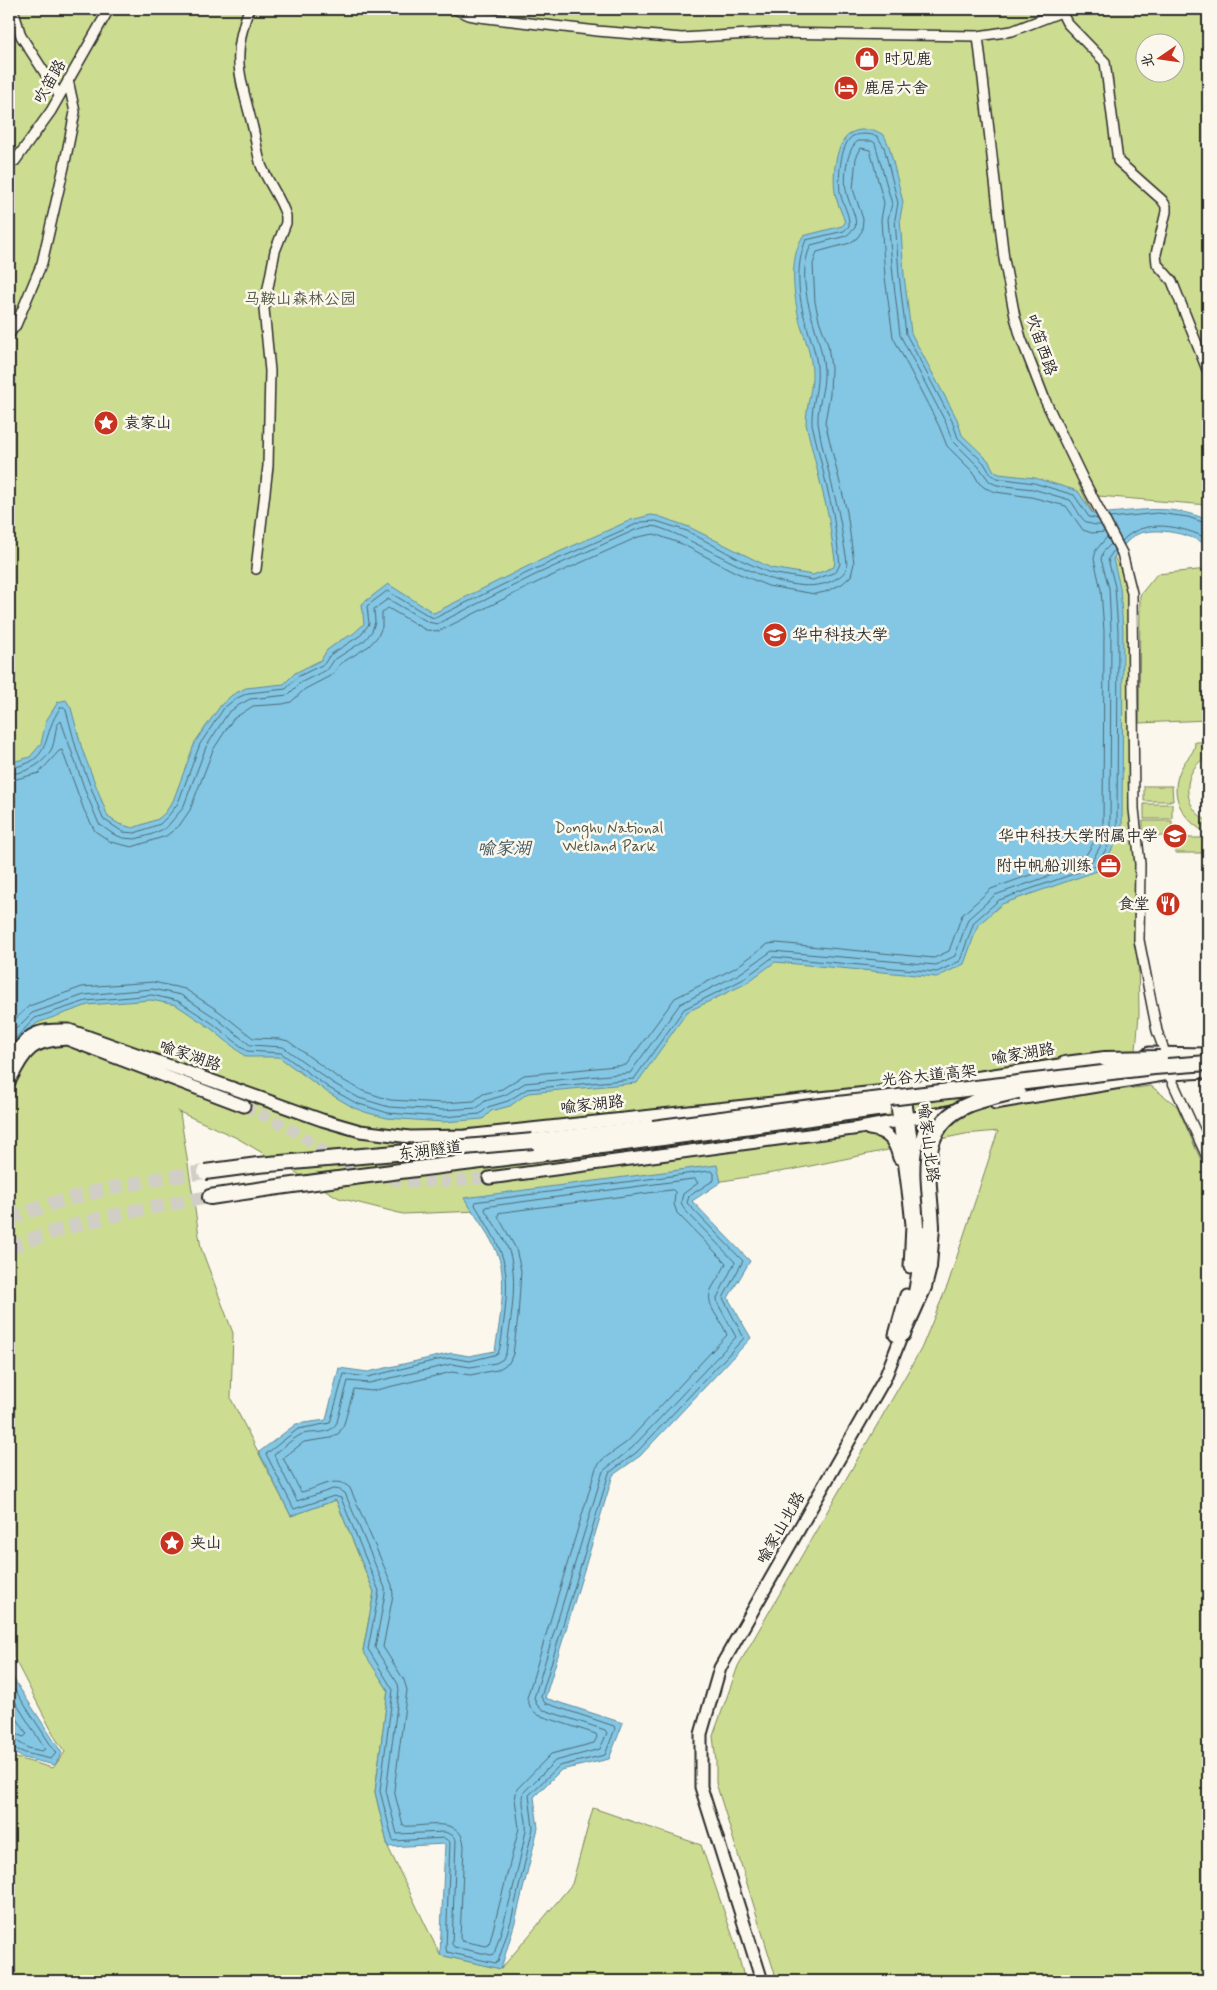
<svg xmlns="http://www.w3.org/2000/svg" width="1217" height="1990" viewBox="0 0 1217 1990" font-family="Mynerve,'LXGW WenKai TC',sans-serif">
	<rect width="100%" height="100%" fill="#fbf7ec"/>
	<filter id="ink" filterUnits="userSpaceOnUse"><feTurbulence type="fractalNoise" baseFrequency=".02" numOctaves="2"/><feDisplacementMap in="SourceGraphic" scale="10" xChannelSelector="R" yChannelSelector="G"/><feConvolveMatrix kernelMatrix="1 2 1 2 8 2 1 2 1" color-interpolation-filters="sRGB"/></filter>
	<g filter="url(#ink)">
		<path fill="#ccdd91" stroke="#7c845e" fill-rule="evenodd" d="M9,9H1208V505L1098,496L1087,486L1078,483L1132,593L1139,1014L1136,1050L1119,1090L1151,1086L1177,1106L1208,1176V1981H777L716,1783V1762L713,1736L738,1666L921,1349L948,1284L998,1131L965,1134L791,1170L554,1208L403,1214L339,1198L237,1138L177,1111L180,1113L201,1248L233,1333L231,1399L291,1516L336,1500L374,1592L363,1650L388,1690L375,1792L388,1847L440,1955L501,1969L572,1884L593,1808L701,1845L735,1943L745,1981H9V1756L53,1768L65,1752L56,1739L14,1658V1594L9,1548ZM1144,42H1174V72H1144Z
			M1208,569V720L1139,723L1140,595L1157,574Z
			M1195,742H1208V756C1181,770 1181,808 1208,821V834C1182,820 1166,794 1183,765C1188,756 1195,753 1195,742Z
			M1144,786H1172L1173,801H1144Z
			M1144,804H1172V819H1144Z
			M1143,821H1172V836H1143Z
			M1176,838H1204V853H1176Z"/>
		<path fill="#83c7e4" stroke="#60899a" d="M861,130H874L884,135L889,146L903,202L900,218L904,275L911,333L957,419L962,435L988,460L994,471L999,474L1035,478L1078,491L1093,514C1137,512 1166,502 1208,520V546C1191,533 1148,524 1131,538C1124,544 1118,552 1113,559L1120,587L1123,630L1122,832L1100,870L1002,904L978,925L964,964L937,977L775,962L745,984L687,1012L637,1083L528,1093L510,1106L491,1111L483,1119L443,1122L387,1118L368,1113L354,1108L327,1092L279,1057H246L209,1027L176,1005L151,1000L88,1005L37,1023L9,1053V763L30,757L41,744L46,721L58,702L66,700L71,708L82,749L108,817L119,824L133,828L158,819L165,813L173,801L195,742L221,705L232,695L246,688L284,684L295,673L321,660L327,650L341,640L353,634L364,624L362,604L388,584L434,613L530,565L631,520L651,515L658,516L689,527L771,568L813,575L834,567L835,560L828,514L806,424C806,406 813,389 812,371C811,353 805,339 800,323C794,297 788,260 803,236L842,226L845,223C843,214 838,206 836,197C831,177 835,131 861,130Z
			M717,1165L721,1182L692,1201L750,1261L728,1298L751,1338L640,1456L613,1475L545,1698L623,1723L609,1759L561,1770L534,1797L538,1828L515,1922L501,1969L440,1955L445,1844L388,1847L375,1792L388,1690L363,1651L374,1592L336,1500L291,1516L259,1452L296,1424L326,1420L339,1368L368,1372L452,1353L469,1356L495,1351C499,1324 508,1281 498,1255C490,1235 476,1217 464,1198Z
			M9,1669L13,1678L62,1753L55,1765L23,1758L9,1750Z"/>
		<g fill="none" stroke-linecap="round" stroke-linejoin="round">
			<path stroke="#4e6975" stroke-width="1" d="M1110,518L1158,513L1188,517L1208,524
				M1122,541C1143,517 1183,526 1208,539
				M9,768C55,762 40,735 61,707H64L66,710L77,751L103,819L123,832L135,833L160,824L169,815L178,803L200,744L224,708L235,699L248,693L286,689L297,677L324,664L330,655L361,635L369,624L367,606L387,591L431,617L435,618L533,570L641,522L656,521L687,531L741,560L770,573L813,580L836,572L840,564L833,513L812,424C811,404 819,389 817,367C816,351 810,338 806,323C798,297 795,265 806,240L844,231L849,226C850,215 843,205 841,196C837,182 840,143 853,136C859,133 871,134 877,136L884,147L898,203L895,219L899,275L906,334L952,421L958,438L984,463L991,475L997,478L1034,483L1074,495L1089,517L1098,519
				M9,774C25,773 44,765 52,748C55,741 55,732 57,725L61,721L86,793L99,824L113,834L123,838L135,839L150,835L166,828L183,808L206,747L228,713L239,705L250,699L288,695L300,683L328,669L334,660L365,640L372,631L375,622L374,609L388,599L428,622L437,624L535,575L635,530C642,528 650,525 657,527C707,542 781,603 832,581C839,577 846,574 847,565C847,557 844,547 843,539C838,499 824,462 818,423C817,405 825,390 824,370C821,329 792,286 811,245L846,236L855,228C858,216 849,205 847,194C843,181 846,149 858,141H872L875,143L892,204L888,219L893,276L900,335L946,423L952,440L979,467L990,482L997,485L1033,489L1070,500C1081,513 1080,526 1101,525
				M9,781L39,773L59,751L62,750L84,810L95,831L111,842L132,847L166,836L179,826L190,810L213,750L233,719L253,706L283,704L291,702L305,689L332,675L340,664L369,646L378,636L382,627V613L388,608L426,630L439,631L538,582L638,537L654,534L682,544L735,572L768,586L815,594L825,592L842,584L851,576L854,563L847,512L825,422L830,394L831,368L828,345L819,320L815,302L813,264L817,252L850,243L857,238L862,231L863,219L853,189L856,158L861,148L870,150L884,203L881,220L885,277L893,337L939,426L947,446L973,472L979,483L985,488L996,492L1031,497L1066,506L1083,530L1092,533L1105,532
				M9,1025L29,1006L82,987L153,982L185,989L220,1012L253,1038L280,1039L288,1041L337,1077L363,1091L390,1100L443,1103L474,1101L483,1094L502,1089L524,1075L626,1065L675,998L735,968L768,944L777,943L934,958L949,951L962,915L991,889L1086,855L1103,827L1104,631L1101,590L1094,559L1096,550L1107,537
				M9,1036L32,1013L84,995L152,989L181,995L216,1018L250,1045L283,1047L333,1083L359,1098L389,1107L443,1110L477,1108L485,1101L505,1095L525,1083L630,1073L680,1004L739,974L772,951L936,965L955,956L968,919L995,895L1092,861L1110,829L1111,631L1109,588L1101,559L1103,552L1111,544
				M9,1045L35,1018L86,1001L152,995L178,1001L212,1023L247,1051L281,1053L329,1088L356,1103L388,1113L443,1117L480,1114L488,1107L508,1101L527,1089L634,1079L684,1009L742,980L773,957L937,972L960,961L974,922L999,900L1096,866L1117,831L1118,631L1115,587L1108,559L1114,550
				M711,1171L714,1173V1180L689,1196L687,1203L743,1261L723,1298L744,1338L637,1452L609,1473L541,1697L545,1703L614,1726L615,1729L605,1755L559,1766L529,1795L533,1828L511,1921L498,1962L495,1963L447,1952L446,1949L450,1842L444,1838L393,1841L380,1791L393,1690L368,1649L379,1591L341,1498L334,1496L294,1509L266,1454L298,1429L330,1423L344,1374L368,1377L437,1360L452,1358L470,1361L498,1354C502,1344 502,1331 504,1320C511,1264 504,1252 475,1205L476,1202Z
				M695,1179L698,1183L683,1194L681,1202L684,1209L735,1262L717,1298L718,1304L736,1337L632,1448L603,1471L534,1698L537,1705L541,1709L605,1730L607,1733L600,1749L555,1761L524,1792C520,1805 528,1818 526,1830C518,1872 507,1914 494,1954L491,1955L454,1947L452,1944L456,1840L452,1835L445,1832L397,1834L386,1791L399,1690L398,1684L375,1648L385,1594V1588L345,1493L340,1490L333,1489L297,1501L274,1455C281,1449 291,1440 300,1435C313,1430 330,1437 337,1422L348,1381L369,1383L452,1364L470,1367L496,1363L503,1359L506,1353C510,1323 519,1280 509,1251C503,1236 494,1224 485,1210L486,1207Z
				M673,1190L675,1192L674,1204L677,1213L726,1263C723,1272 716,1280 712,1288C703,1305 722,1320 727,1335L627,1442L602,1460L596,1468L527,1698L531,1709L538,1715L596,1734L597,1737L594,1743L551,1754L517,1789L515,1799L519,1828L489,1945L486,1946L462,1941L460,1938L464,1846C462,1814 423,1828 403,1826L394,1790L407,1690L404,1680L383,1647L393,1595L392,1585L350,1488C335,1474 318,1489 301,1492L283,1458L304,1442L331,1438L339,1433L344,1424L354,1389L372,1391L452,1372L470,1375L497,1370L509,1363L513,1354L518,1317L521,1271L516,1249L498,1216L499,1213Z
				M9,1681L56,1753L51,1759L25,1753L9,1746
				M9,1692L45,1749L42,1751L28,1748L15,1740L9,1739
				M9,1706L27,1734L24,1737L9,1732"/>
			<path stroke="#d1cec5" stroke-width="11" stroke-dasharray="11 5.5" stroke-linecap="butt" d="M244,1106C267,1117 290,1127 311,1142C327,1153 343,1164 360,1171C398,1188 450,1181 489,1178"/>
			<path stroke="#d1cec5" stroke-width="14" stroke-dasharray="14 7" stroke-linecap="butt" d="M9,1219C72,1194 137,1181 205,1172
				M9,1248C76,1221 139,1209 210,1197"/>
			<defs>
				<path id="minor" d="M13,9L21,36L59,95
					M249,9C230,59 241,79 253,128C256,140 257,153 261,165C268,183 281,198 286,216V223L275,251L264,309L270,371L268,466L256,569
					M455,9L469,15L479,17L597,31L682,38L766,33L978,36L1012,31L1069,9
					M1062,13L1067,23L1105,62L1118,161L1162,200L1166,206V212L1156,254L1157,264L1172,281L1208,372
					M978,36L1004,259L1015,317L1021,338L1045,400L1083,479L1122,553L1132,593L1134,809L1140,864L1139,940L1157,1031L1163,1047L1169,1074L1208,1159
					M9,164L15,161L51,111L109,9
					M9,334L16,325L42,263L64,167L75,112L68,80"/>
				<path id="secondary" d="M1149,1053L1208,1054
					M9,1065C26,1034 33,1029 69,1030L322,1120L360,1131L410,1137L465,1136L895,1090L1072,1063
					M9,1082C26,1051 29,1041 67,1039L244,1106
					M895,1090L910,1206L912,1225L910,1267
					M904,1090C914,1160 930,1237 911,1307
					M995,1103L1169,1074L1208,1072
					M869,1129C888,1131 895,1141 899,1158
					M920,1166C920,1148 919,1123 940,1115
					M489,1178L860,1128L957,1110
					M895,1335L906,1295
					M762,1981L701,1787V1734L720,1668L885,1378L905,1327"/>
				<path id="trunk" d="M1065,1064L1105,1059
					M533,1141L653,1128
					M210,1197C358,1174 507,1159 655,1139
					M903,1334L924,1287L929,1267L932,1227"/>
			</defs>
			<use href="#minor" stroke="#2b2b2b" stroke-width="12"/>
			<use href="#secondary" stroke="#2b2b2b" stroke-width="15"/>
			<use href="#trunk" stroke="#2b2b2b" stroke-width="18"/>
			<use href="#minor" stroke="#fbf7ec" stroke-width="9"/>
			<use href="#secondary" stroke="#fbf7ec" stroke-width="11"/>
			<use href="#trunk" stroke="#fbf7ec" stroke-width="14"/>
			<defs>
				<path id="trunk-bridge" d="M1105,1059L1160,1058
					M653,1128L804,1108L1154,1067L1208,1063
					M655,1139L884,1108
					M205,1172L258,1165L533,1141
					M932,1227C930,1179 914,1126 970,1104C986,1098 1002,1095 1018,1091"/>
			</defs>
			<use href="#trunk-bridge" stroke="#2b2b2b" stroke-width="18" stroke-linecap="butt"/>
			<use href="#trunk-bridge" stroke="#fbf7ec" stroke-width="14"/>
		</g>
	</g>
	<defs>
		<symbol id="shop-disc" viewBox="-11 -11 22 22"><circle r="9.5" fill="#c8321e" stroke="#fbf7ec"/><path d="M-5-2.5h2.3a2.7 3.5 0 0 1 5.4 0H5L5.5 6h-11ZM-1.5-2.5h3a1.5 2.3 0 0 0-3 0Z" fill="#fff"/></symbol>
		<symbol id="hotel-disc" viewBox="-11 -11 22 22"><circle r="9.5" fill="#c8321e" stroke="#fbf7ec"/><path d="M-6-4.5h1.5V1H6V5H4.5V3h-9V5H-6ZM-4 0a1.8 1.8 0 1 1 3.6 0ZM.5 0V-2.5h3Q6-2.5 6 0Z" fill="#fff"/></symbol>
		<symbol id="sight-disc" viewBox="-11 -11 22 22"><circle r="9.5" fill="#c8321e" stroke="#fbf7ec"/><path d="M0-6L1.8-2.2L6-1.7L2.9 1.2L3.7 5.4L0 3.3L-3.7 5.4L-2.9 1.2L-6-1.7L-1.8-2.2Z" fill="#fff"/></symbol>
		<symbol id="university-disc" viewBox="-11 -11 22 22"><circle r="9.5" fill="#c8321e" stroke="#fbf7ec"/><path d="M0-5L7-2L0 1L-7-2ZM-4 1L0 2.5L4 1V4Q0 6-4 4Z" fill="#fff"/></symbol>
		<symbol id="school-disc" viewBox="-11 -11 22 22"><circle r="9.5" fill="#c8321e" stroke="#fbf7ec"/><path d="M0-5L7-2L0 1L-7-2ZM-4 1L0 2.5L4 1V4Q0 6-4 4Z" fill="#fff"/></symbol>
		<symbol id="office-disc" viewBox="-11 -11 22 22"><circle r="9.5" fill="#c8321e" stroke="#fbf7ec"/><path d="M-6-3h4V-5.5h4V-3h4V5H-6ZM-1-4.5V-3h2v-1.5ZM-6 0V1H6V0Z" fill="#fff"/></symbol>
		<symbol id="restaurant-disc" viewBox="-11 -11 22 22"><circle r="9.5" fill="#c8321e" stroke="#fbf7ec"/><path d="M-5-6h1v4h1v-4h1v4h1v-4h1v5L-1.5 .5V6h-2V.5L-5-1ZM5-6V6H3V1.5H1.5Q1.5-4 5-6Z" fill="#fff"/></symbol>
	</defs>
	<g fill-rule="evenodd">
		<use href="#shop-disc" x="853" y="45" width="28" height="28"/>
		<use href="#hotel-disc" x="832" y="74" width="28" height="28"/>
		<use href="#sight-disc" x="92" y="409" width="28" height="28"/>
		<use href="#university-disc" x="761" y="621" width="28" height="28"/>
		<use href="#school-disc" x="1161" y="822" width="28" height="28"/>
		<use href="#office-disc" x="1095" y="852" width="28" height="28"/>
		<use href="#restaurant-disc" x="1154" y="890" width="28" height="28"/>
		<use href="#sight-disc" x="158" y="1529" width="28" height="28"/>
	</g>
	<g text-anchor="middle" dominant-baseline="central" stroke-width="5" stroke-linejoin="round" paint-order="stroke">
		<g font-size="16" fill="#2b2b2b" stroke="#fbf7ec" text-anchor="start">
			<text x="884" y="59">时见鹿</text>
			<text x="864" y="88">鹿居六舍</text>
			<text x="124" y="423">袁家山</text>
			<text x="792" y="635">华中科技大学</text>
			<text x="1158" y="836" text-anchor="end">华中科技大学附属中学</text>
			<text x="1092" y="866" text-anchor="end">附中帆船训练</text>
			<text x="1150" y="904" text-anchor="end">食堂</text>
			<text x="190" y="1543">夹山</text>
		</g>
		<g font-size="16" fill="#2b2b2b" stroke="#fbf7ec">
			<text transform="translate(50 82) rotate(-60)">吹笛路</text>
			<text transform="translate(1041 345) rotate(71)">吹笛西路</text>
			<text transform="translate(1023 1054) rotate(-9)">喻家湖路</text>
			<text transform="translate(190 1056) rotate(19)">喻家湖路</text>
			<text transform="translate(929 1076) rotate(-6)">光谷大道高架</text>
			<text transform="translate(592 1105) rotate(-6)">喻家湖路</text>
			<text transform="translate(928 1143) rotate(83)">喻家山北路</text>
			<text transform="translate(430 1151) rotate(-7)">东湖隧道</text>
			<text transform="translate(781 1528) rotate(-60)">喻家山北路</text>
		</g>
		<g font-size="16" fill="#535844" stroke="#fbf7ec">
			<text x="300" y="299">马鞍山森林公园</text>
			<text x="609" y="828">Donghu National<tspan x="609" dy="18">Wetland Park</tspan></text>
		</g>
		<g font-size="18" font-style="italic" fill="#455a62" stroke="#fbf7ec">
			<text x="504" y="849">喻家湖</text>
		</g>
	</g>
	<rect width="1217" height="1990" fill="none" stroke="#fbf7ec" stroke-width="30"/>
	<rect x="15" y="15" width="1187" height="1960" fill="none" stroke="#2b2b2b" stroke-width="2" filter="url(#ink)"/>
	<g transform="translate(1160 58) rotate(257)"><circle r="24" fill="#fbf7ec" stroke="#a8a59f"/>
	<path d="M0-4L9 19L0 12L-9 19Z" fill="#c8321e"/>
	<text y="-8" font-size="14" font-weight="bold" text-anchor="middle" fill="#2b2b2b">北</text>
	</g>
</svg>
